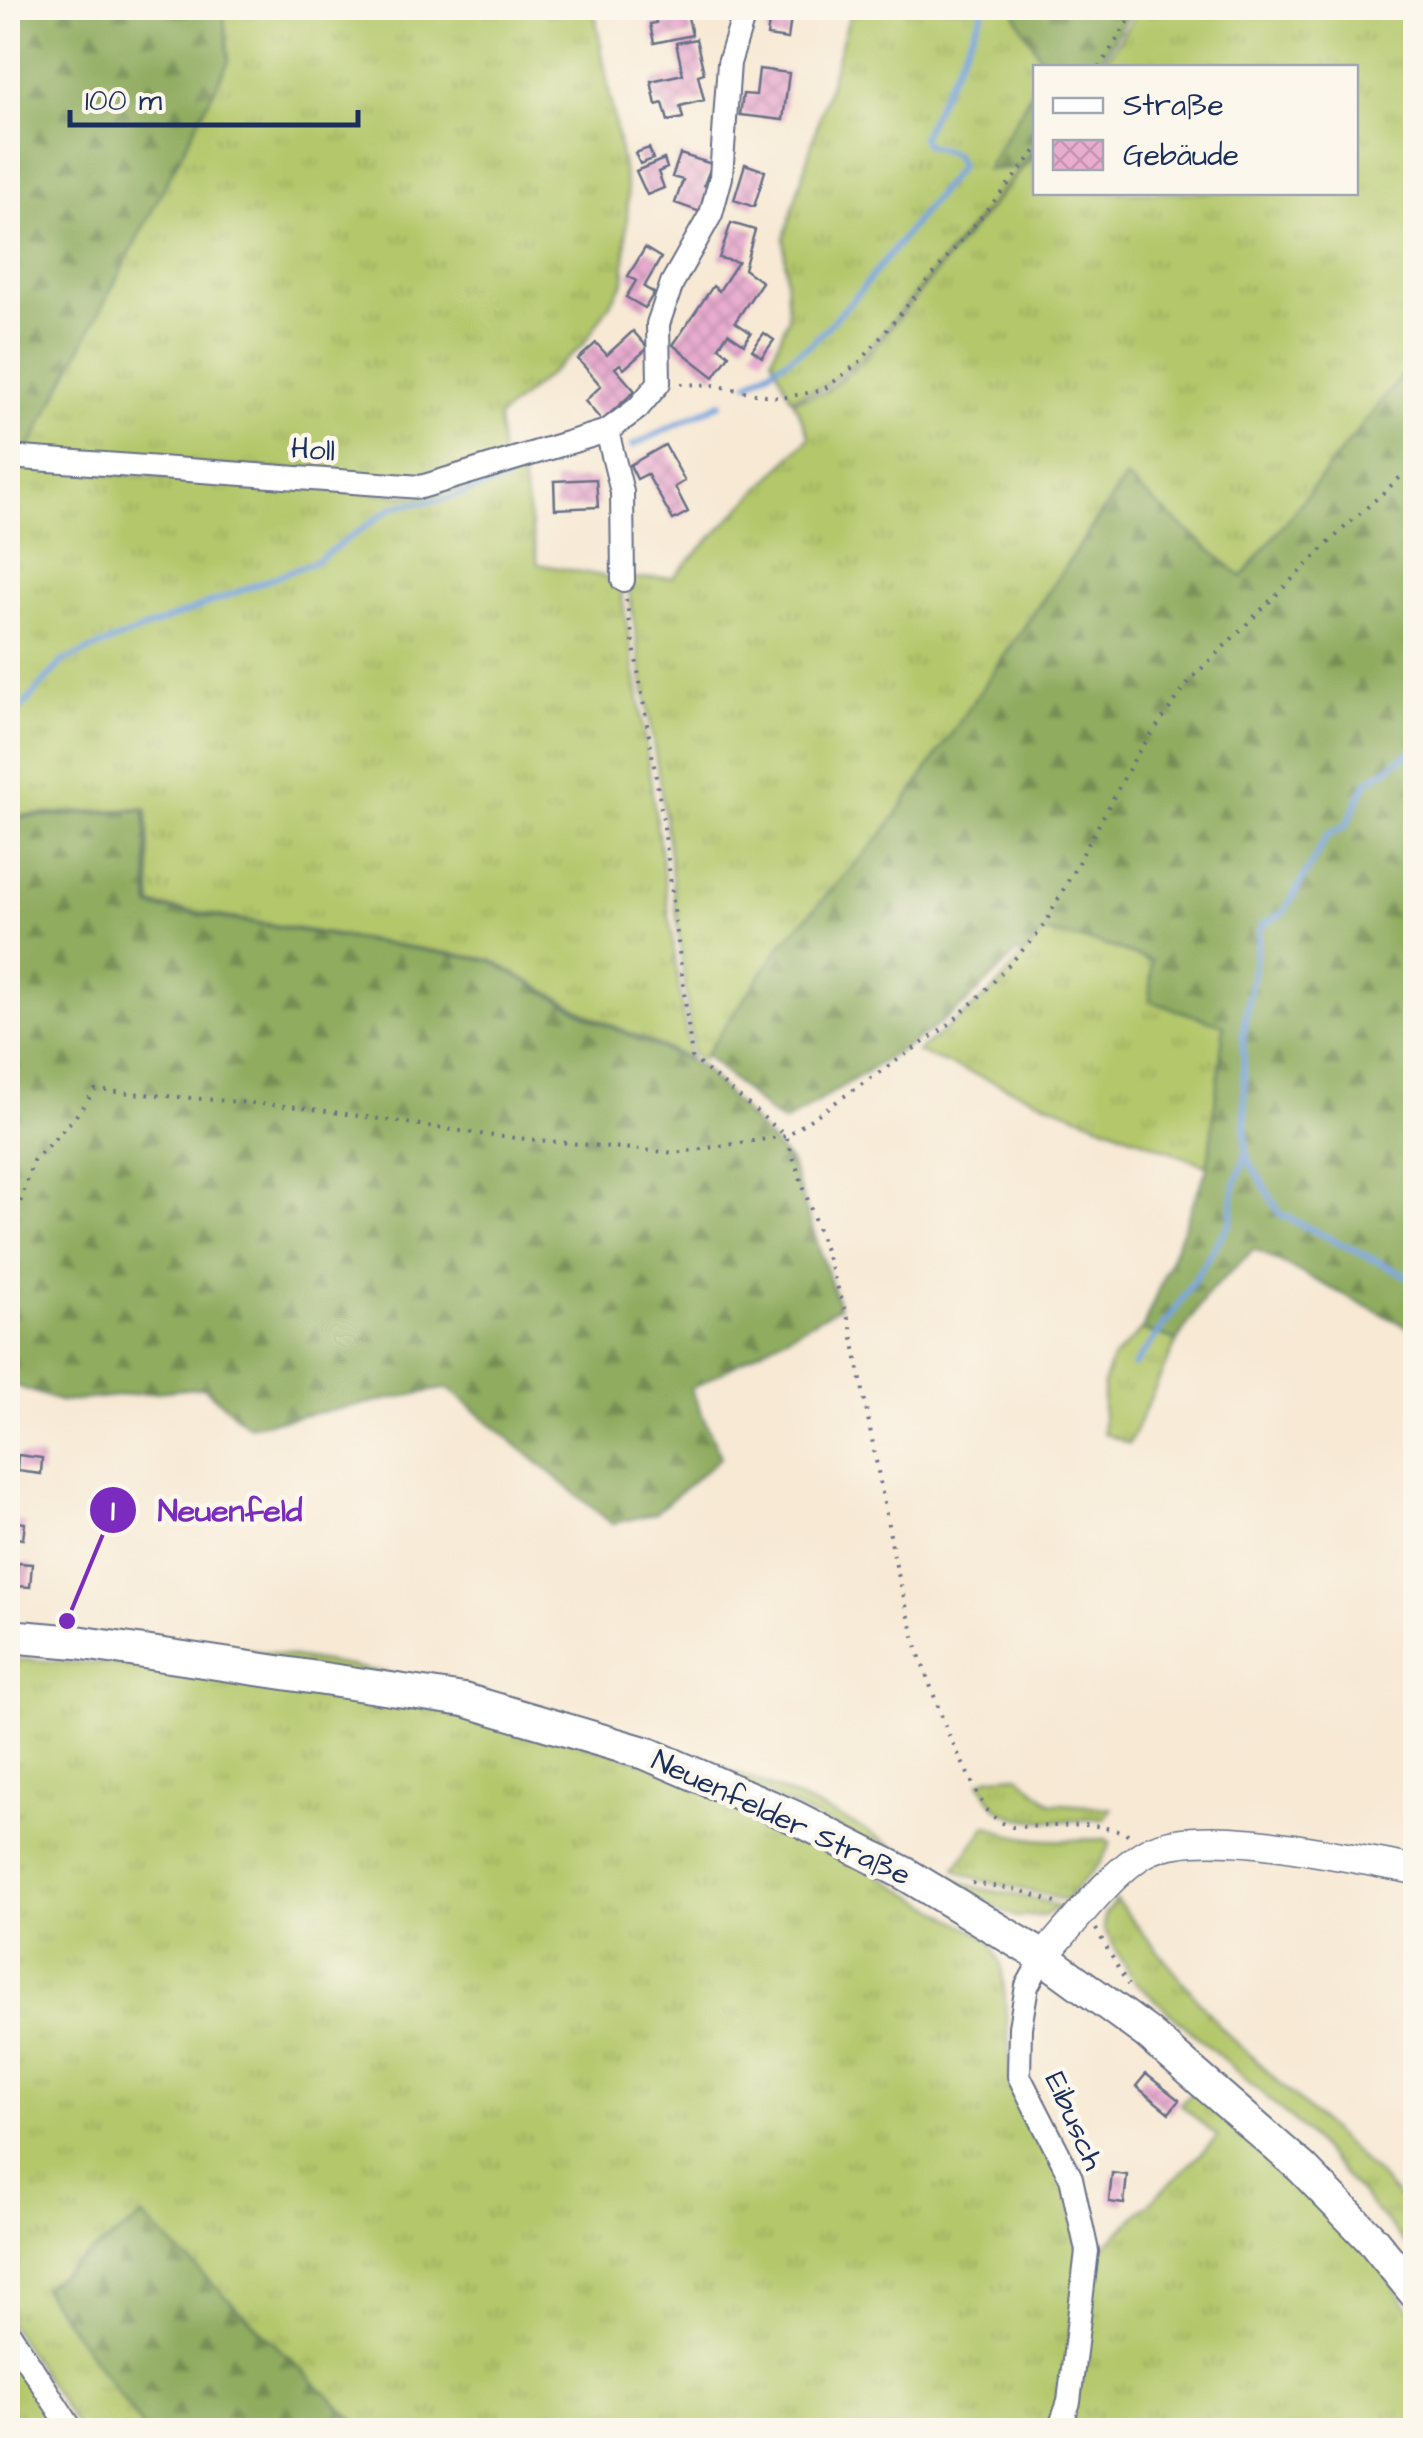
<svg xmlns="http://www.w3.org/2000/svg" width="1423" height="2438" viewBox="0 0 1423 2438" font-family="'Architects Daughter',sans-serif">
	<defs>
		<pattern id="grass-tufts" width="24" height="20" patternUnits="userSpaceOnUse" patternTransform="scale(2.5)"><rect width="24" height="20" fill="#b4c76b"/><path d="M3 7l-1-3M5 7V3M7 7l1-3M15 17l-1-3M17 17v-4M19 17l1-3" fill="none" stroke="#9aab5f"/></pattern>
		<pattern id="forest-firs" width="22" height="20" patternUnits="userSpaceOnUse" patternTransform="scale(2.5)"><rect width="22" height="20" fill="#8fac5f"/><path d="M5 1l3.5 6h-7zM16 11l3.5 6h-7z" fill="#748c52"/></pattern>
		<pattern id="building-cross-hatch" width="8" height="8" patternUnits="userSpaceOnUse" patternTransform="scale(2.5)"><rect width="8" height="8" fill="#e8accf"/><path d="M0 0l8 8M0 8l8-8" fill="none" stroke="#c694b4"/></pattern>
	</defs>
	<rect width="100%" height="100%" fill="#fbf7ec"/>
	<filter id="ink" filterUnits="userSpaceOnUse"><feTurbulence type="fractalNoise" baseFrequency=".01" numOctaves="2"/><feDisplacementMap in="SourceGraphic" scale="20" xChannelSelector="R" yChannelSelector="G"/><feConvolveMatrix kernelMatrix="1 2 1 2 8 2 1 2 1" color-interpolation-filters="sRGB"/></filter>
	<filter id="wash" filterUnits="userSpaceOnUse"><feTurbulence type="fractalNoise" baseFrequency=".0048" numOctaves="4" result="noise"/><feDisplacementMap in="SourceGraphic" scale="40" xChannelSelector="R" yChannelSelector="G"/><feGaussianBlur stdDeviation="2.25" result="paint"/><feColorMatrix in="noise" values="0 0 0 0 0 0 0 0 0 0 0 0 0 0 0 0 0 1.4 0 .05"/><feComposite in="paint" operator="in"/></filter>
	<g filter="url(#wash)">
		<rect width="100%" height="100%" fill="#f7e9d4"/>
		<path fill="url(#grass-tufts)" stroke="#687b64" stroke-width="2.5" d="M223,8H594L628,196L624,282L583,345L498,418L502,462L402,477L26,455L229,61Z
			M844,8H1012L1046,67L1036,68L1035,86L987,169L1021,167L860,359L822,388L791,398L772,358L788,318L784,238L851,11Z
			M1140,8H1415V359L1241,578L1125,478L884,833L783,943L702,1060L693,1056L665,817L627,579L673,577L810,437L793,400L824,392L862,362L1035,153L1036,192H1356V68L1101,67Z
			M8,466L419,496L520,467L538,564L619,579L639,697L689,1058L595,1018L491,960L152,905L147,808L8,816Z
			M1043,932L1099,943L1151,961L1150,1001L1224,1025L1208,1166L917,1052L991,993Z
			M1142,1330L1177,1341L1129,1444L1103,1433V1384L1112,1359Z
			M179,1641C370,1665 545,1697 724,1768C771,1787 818,1806 863,1829C897,1847 928,1868 963,1883C994,1896 1028,1892 1058,1907L1044,1916L1016,1917L932,1872L713,1769L179,1645Z
			M8,1659L168,1667L498,1719L644,1762L840,1853L990,1940L1002,1968L1012,2081L1066,2180L1080,2249L1064,2401L1052,2430H364L142,2217L42,2288L145,2430H79L8,2322Z
			M1018,1775L1051,1803L1112,1808L1105,1819C1074,1819 1025,1828 999,1809C991,1804 985,1790 980,1782L990,1777Z
			M987,1825C1025,1845 1064,1840 1106,1839L1111,1843L1100,1863L1064,1901C1028,1886 989,1888 955,1869Z
			M1116,1900L1222,2029L1376,2173L1415,2216V2254L1303,2129L1134,1981L1104,1929L1105,1914Z
			M1194,2089L1369,2250L1415,2318V2430H1065L1091,2259L1218,2137L1180,2104Z
			M8,2346L63,2430H8Z"/>
		<path fill="url(#forest-firs)" stroke="#556e5e" stroke-width="2.5" d="M8,8H223L229,61L26,455L8,453Z
			M1012,8H1134L1096,68L1046,67Z
			M1035,86V149L1021,167L986,170Z
			M1415,359V1331L1254,1249L1208,1293L1177,1341L1142,1330L1208,1166L1224,1025L1150,1001L1151,961L1099,943L1043,932L1022,956L1018,952L966,1003L928,1033L785,1122L773,1116L705,1055L783,943L884,833L1126,478L1242,577Z
			M145,810L150,907L491,961L594,1020L701,1066L790,1162L839,1307L691,1389L721,1457L655,1513L612,1524L448,1388L248,1426L204,1387L62,1402L8,1383V818Z
			M143,2217L364,2430H145L42,2288Z"/>
		<g fill="none" stroke-linecap="round" stroke-linejoin="round">
			<path stroke="#74a2dd" stroke-width="6" d="M749,383L811,344L858,294L960,166L955,154L926,145L922,136L985,8
				M632,446L721,403
				M8,723L63,661L316,561L395,506L446,499L507,480
				M1416,749L1367,782L1346,826L1327,836L1285,911L1261,926L1243,1032L1246,1155L1280,1214L1416,1280
				M1134,1366L1172,1315L1231,1221L1235,1184L1246,1155"/>
		</g>
		<g id="blocks">
			<path fill="url(#building-cross-hatch)" d="M653,8H686L692,35L654,43L650,24L656,23Z
				M771,8L792,10L788,39L767,36Z
				M696,39L704,73L698,75L704,100L680,106L683,118L668,121L663,103L656,105L651,81L683,74L676,43Z
				M759,69L789,73L783,120L740,115L743,94L756,95Z
				M649,148L653,159L640,164L635,153Z
				M680,154L712,164L704,185L711,188L703,213L675,203L683,180L672,177Z
				M664,159L667,168L658,172L664,188L647,195L636,171Z
				M745,164L765,171L754,207L734,200Z
				M731,223L755,230L744,269L762,282L735,322L751,333L744,344L728,333L719,347L729,355L714,377L673,345L713,286L719,291L738,262L719,258Z
				M645,248L661,258L644,287L654,293L645,308L626,297L636,281L628,276Z
				M633,331L648,348L624,369L620,364L615,368L635,391L602,421L585,401L601,386L578,359L596,343L607,355Z
				M764,333L774,340L762,357L752,350Z
				M665,445L685,481L675,487L688,512L673,520L647,474L637,479L630,465Z
				M596,479L598,507L555,509L554,481Z
				M18,1455L42,1458L41,1474L17,1471Z
				M11,1521L25,1523L23,1539L9,1537Z
				M18,1563L32,1564L30,1587L16,1586Z
				M1146,2074L1179,2100L1169,2113L1136,2086Z
				M1112,2173L1127,2175L1124,2204L1109,2202Z"/>
		</g>
	</g>
	<g filter="url(#ink)">
		<use href="#blocks" fill-opacity="0" stroke="#687087" stroke-width="2.5"/>
		<g fill="none" stroke-linecap="round" stroke-linejoin="round">
			<defs>
				<path id="minor" d="M607,431L622,492L623,580
					M8,457L421,487L607,431L638,408L659,383L658,324L672,283L711,214L721,177L729,63L746,8
					M1043,1957L1027,1986L1020,2027L1019,2076L1071,2178L1087,2251L1069,2402L1059,2430
					M8,2331L72,2430"/>
				<path id="tertiary" d="M1043,1957C1070,1927 1112,1871 1147,1852C1205,1822 1350,1859 1416,1870"/>
				<path id="secondary" d="M8,1636L77,1642L464,1700L648,1754L794,1817L904,1873L1043,1957L1146,2032L1302,2168L1373,2241L1416,2294"/>
			</defs>
			<use href="#minor" stroke="#687087" stroke-width="26"/>
			<use href="#tertiary" stroke="#687087" stroke-width="31"/>
			<use href="#secondary" stroke="#687087" stroke-width="36"/>
			<path stroke="#687087" stroke-width="4" stroke-dasharray="2.5 8" stroke-linecap="butt" d="M1099,68L1137,8
				M681,384L712,385L781,398L823,390L861,361L1036,151
				M626,599L663,819L692,1058L786,1136L851,1327L895,1562L918,1652L947,1731L985,1809L998,1821L1012,1827L1091,1825L1125,1832L1131,1837
				M8,1242L33,1161L75,1117L95,1090L299,1107L494,1136L675,1153L786,1136L946,1027L982,994L1042,929L1137,754L1191,679L1343,529L1416,463
				M972,1883L1019,1890L1059,1904
				M1096,1929L1128,1985"/>
			<use href="#minor" stroke="#fff" stroke-width="22"/>
			<use href="#tertiary" stroke="#fff" stroke-width="28"/>
			<use href="#secondary" stroke="#fff" stroke-width="32"/>
		</g>
	</g>
	<g text-anchor="middle" dominant-baseline="central" stroke-width="9" stroke-linejoin="round" paint-order="stroke">
		<g font-size="30" fill="#1b2f5e" stroke="#fbf7ec">
			<text transform="translate(313 450) rotate(4)">Holl</text>
			<text transform="translate(781 1818) rotate(25)">Neuenfelder Straße</text>
			<text transform="translate(1074 2121) rotate(66)">Eibusch</text>
		</g>
	</g>
	<path fill="none" stroke="#7b2cbf" stroke-width="4" d="M67 1621L113 1510"/>
	<g fill="#7b2cbf" stroke="#fbf7ec" stroke-width="4">
		<circle cx="67" cy="1621" r="10"/>
		<circle cx="113" cy="1510" r="25"/>
	</g>
	<g font-size="30" text-anchor="middle" font-weight="bold" fill="#fff">
		<text x="113" y="1520">1</text>
	</g>
	<g font-size="32" text-anchor="middle" font-weight="bold" fill="#7b2cbf" stroke="#fbf7ec" stroke-width="9" stroke-linejoin="round" paint-order="stroke">
		<text x="230" y="1521">Neuenfeld</text>
	</g>
	<rect width="1423" height="2438" fill="none" stroke="#fbf7ec" stroke-width="40"/>
	<rect x="1033" y="65" width="325" height="130" fill="#fbf7ec" stroke="#a1a7b3" stroke-width="2.5"/>
	<rect x="1053" y="98" width="50" height="15" fill="#ffffff" stroke="#a1a7b3" stroke-width="2.5"/>
	<text x="1123" y="115" font-size="30" fill="#1b2f5e">Straße</text>
	<rect x="1053" y="140" width="50" height="30" fill="url(#building-cross-hatch)" stroke="#a1a7b3" stroke-width="2.5"/>
	<text x="1123" y="165" font-size="30" fill="#1b2f5e">Gebäude</text>
	<path d="M70 110v15h288v-15" fill="none" stroke="#1b2f5e" stroke-width="5"/>
	<text x="85" y="110" font-size="30" fill="#1b2f5e" stroke="#fbf7ec" stroke-width="8" paint-order="stroke">100 m</text>
</svg>
